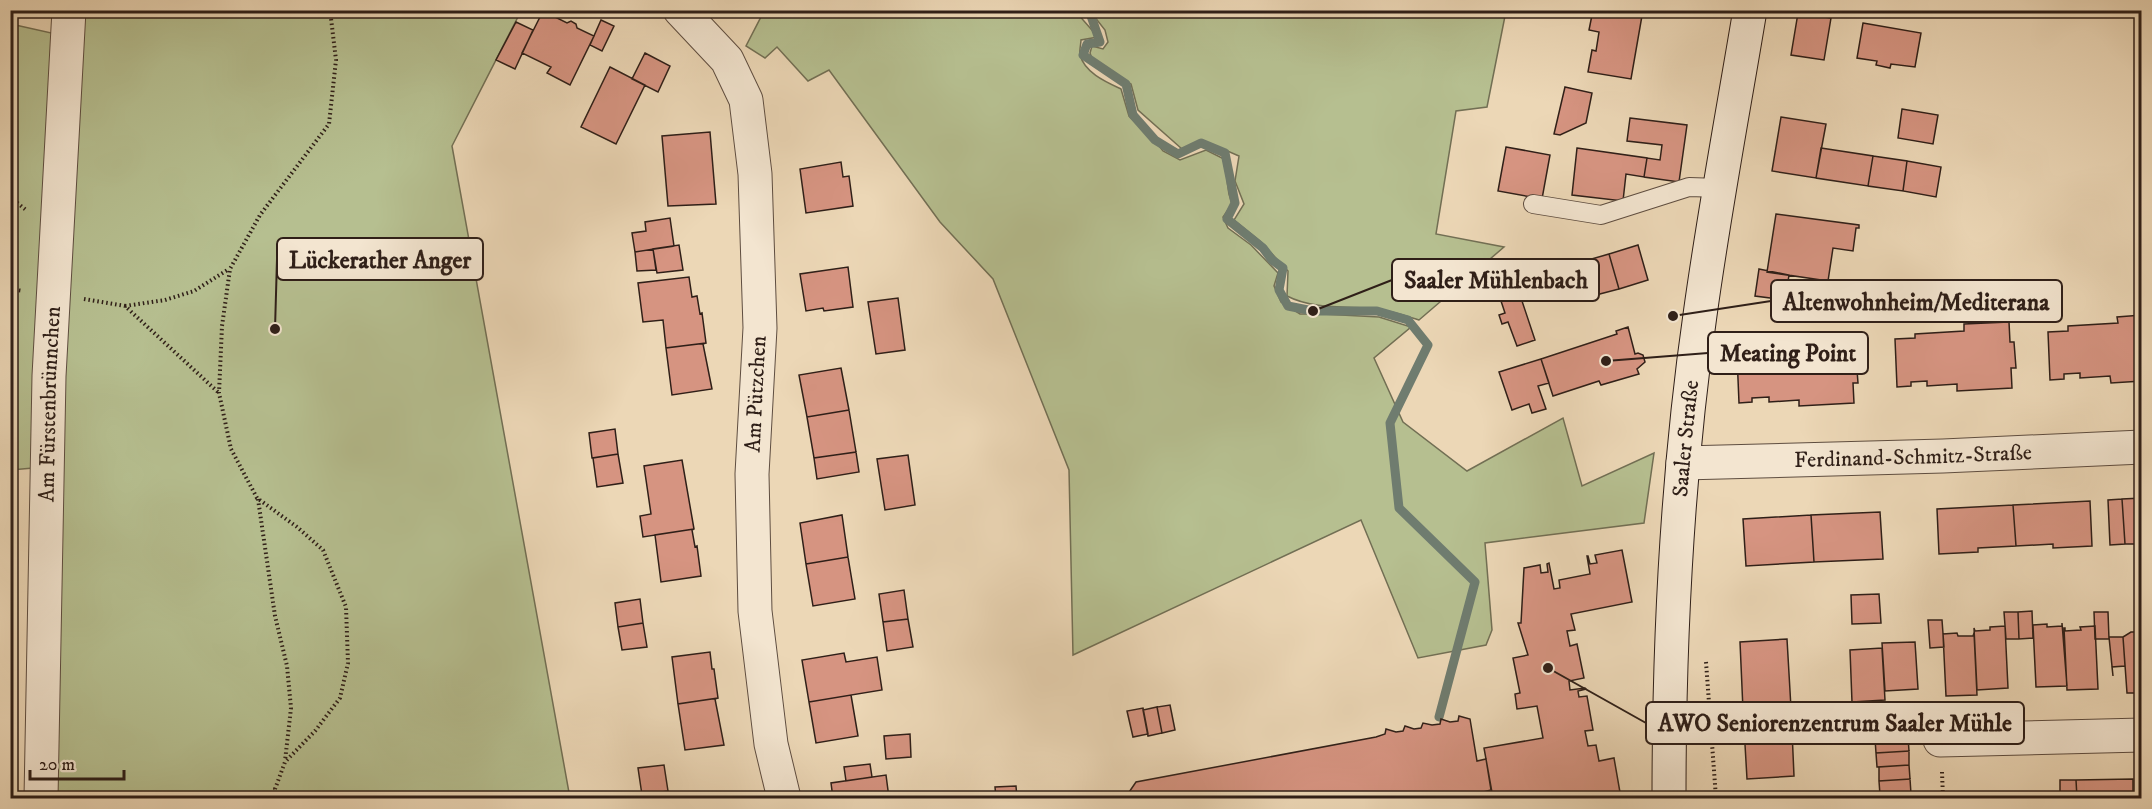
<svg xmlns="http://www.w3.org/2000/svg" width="2152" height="809" viewBox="0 0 2152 809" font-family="'IM FELL DW Pica',serif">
	<rect width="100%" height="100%" fill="#ecd7b6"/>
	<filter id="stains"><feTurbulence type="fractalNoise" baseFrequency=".00333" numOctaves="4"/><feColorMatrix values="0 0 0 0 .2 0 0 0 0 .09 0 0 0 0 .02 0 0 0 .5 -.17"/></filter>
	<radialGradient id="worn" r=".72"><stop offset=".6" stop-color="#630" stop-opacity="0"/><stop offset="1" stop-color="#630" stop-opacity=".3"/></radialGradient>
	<path fill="#b6bf90" stroke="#726f54" stroke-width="1.5" d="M1071,10L1077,13L1098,37L1081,40C1081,44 1079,51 1080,55C1085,73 1106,82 1121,89L1129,116L1143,130L1151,136L1163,151L1180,160L1206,150L1228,161C1227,177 1226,189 1232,204L1223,217L1228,228L1251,245L1278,273L1274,286L1281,302L1300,314H1322L1379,317L1411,327L1374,358L1403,422L1467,471L1563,418L1582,486L1654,453L1644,523L1485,543L1492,630L1486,645L1418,658L1361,520L1073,655L1069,470L993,279L940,222L829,70L808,81L777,47L765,58L746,46L764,11Z
		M82,11H521L452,146L570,798H54L56,511Z
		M1090,11H1506L1487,107L1456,111L1436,234L1504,247L1419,320C1406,316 1392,311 1378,309C1348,306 1314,310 1287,296L1288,271L1260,241L1234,220L1244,204L1235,181L1239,156L1209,143L1182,149L1138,110L1131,84L1094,64L1090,53L1092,46L1103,49L1108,42L1105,30Z
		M11,24L56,34L33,468L11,470Z"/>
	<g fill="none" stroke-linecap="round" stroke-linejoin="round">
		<path stroke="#6f7c6f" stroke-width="9" d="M1082,10L1090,13L1100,42L1087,44L1083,55L1126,84L1133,115L1155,140L1178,154L1201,143L1225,153L1235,203L1227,219L1263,248L1272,260L1283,268L1279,290L1288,306L1313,311H1377L1408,320L1428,345L1390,423L1399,508L1475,582L1439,717"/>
	</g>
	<path fill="#d69481" stroke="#2f1f18" stroke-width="1.5" d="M1593,10H1643L1631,79L1588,72L1592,50L1596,51L1599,32L1589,30Z
		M1670,10H1698L1697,15Z
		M543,11L567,23L571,21L576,24L577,28L594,36L570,85L547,73L551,67L522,53Z
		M1798,13L1831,18L1824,60L1791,55Z
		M601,20L614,26L602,51L590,45Z
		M516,22L533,30L515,69L496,60Z
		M1863,23L1921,33L1915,67L1891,64L1890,68L1876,65L1877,61L1857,58Z
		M645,53L670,66L658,92L632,79Z
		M610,67L645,85L616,144L581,127Z
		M1565,87L1592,93L1586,123L1560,135L1554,134Z
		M1902,109L1938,115L1933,144L1898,138Z
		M1781,117L1826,124L1816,178L1772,171Z
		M1630,118L1687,125L1679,182L1644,177L1647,158L1660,160L1662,145L1627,141Z
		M710,132L716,204L668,206L662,136Z
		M1506,147L1550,155L1542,199L1498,191Z
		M1577,148L1647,158L1644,177L1626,174L1623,201L1572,195Z
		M1821,148L1873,156L1868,186L1816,178Z
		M1873,156L1907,161L1903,191L1868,186Z
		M1907,161L1941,167L1936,197L1903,191Z
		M841,162L843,177L849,176L853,206L806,213L800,169Z
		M1776,214L1859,225V228H1856L1853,251L1833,248L1828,281L1767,272Z
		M670,218L674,246L635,252L632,233L646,231L645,222Z
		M679,245L683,270L657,273L653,249Z
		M1638,245L1648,280L1619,289L1609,254Z
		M653,249L656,270L637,271L635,252Z
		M1609,254L1619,289L1592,296L1581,262Z
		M848,267L853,307L824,311L823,308L806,311L800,274Z
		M1759,269L1789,275L1785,300L1755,296Z
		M689,277L692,297L697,296L700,314L702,313L706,343L666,348L663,320L643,322L638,283Z
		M1520,295L1535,340L1517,346L1508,322L1502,324L1499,315L1505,313L1501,301Z
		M898,298L905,350L876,354L868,302Z
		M2142,315V381L2111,383L2110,376L2080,378V373L2064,374V379L2050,380L2048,332L2068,331V326L2118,323L2117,317Z
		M2009,322L2010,342H2014L2016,368H2011L2012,388L1957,391V384L1927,386V381L1911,382V386L1897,387L1895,339L1915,338V334L1964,331V324Z
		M1628,327L1635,354L1638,353L1643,355L1645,362L1637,369L1639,374L1601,385L1599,381L1553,396L1541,359L1617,334L1616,331Z
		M1850,338L1851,357H1856L1858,383H1853L1854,403L1799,406V400L1769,402V397L1752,398V402L1739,403L1737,355L1758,354L1757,349L1807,347L1806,340Z
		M706,343L703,344L712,389L672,395L666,348Z
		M1541,359L1549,383L1538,386L1546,409L1532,413L1529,404L1512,410L1499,372Z
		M841,368L849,410L807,417L799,375Z
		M849,410L856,452L814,458L807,417Z
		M615,429L618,454L592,458L589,433Z
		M856,452L859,472L817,479L814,458Z
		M618,454L623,483L597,487L593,458Z
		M908,455L915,505L885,510L877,459Z
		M682,460L694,529L643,537L640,516L651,514L644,466Z
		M2142,498V544H2125L2122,499Z
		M2122,499L2125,544L2110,545L2108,500Z
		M2090,501L2092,546L2053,548V544L2016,546L2013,505Z
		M2013,505L2016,546L1978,548V552L1939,554L1937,509Z
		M1880,512L1883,559L1814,562L1811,515Z
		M842,515L848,557L806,564L800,523Z
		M1811,515L1814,562L1746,566L1743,519Z
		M694,529L692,530L695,547L697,546L701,576L661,582L655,535Z
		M1622,550L1632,602L1571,614L1575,630L1567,631L1570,646L1577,644L1584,678L1569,681L1570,690L1585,688L1586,689L1578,691L1579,697L1587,696L1593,730L1585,731L1588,746L1596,745L1599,761L1614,758L1621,798H1493L1484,748L1543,738L1537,706L1517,709L1515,694L1520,693L1513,658L1528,655L1518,623H1521L1524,568L1540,565L1541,573L1548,572L1547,564L1549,563L1554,589L1560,588L1559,580L1590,574L1587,556H1588L1590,564L1597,563L1595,555Z
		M848,557L855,599L813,606L806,564Z
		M904,590L908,619L883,622L879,594Z
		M1879,594L1881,623L1852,624L1851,595Z
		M640,599L643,623L618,627L615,603Z
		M2032,611L2033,638L2019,639L2018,612Z
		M2004,612H2018L2019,639H2006Z
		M2094,612H2108L2109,639H2095Z
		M908,619L913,647L887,651L883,622Z
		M1928,620H1942L1944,647L1930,648Z
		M643,623L647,647L622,650L618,627Z
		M2062,623L2067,686L2036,687L2033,625L2047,624V627L2062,626Z
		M2005,626L2008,688L1977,690L1974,628L1975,631L1990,630V627Z
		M2095,626L2098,689L2067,690L2064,628H2065V631L2081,630L2080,627Z
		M2131,632H2138L2142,635V693H2127L2123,637Z
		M1957,633L1958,636H1973L1974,633L1977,695L1946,696L1943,634Z
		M2109,637H2123L2125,666L2112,667L2113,676Z
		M1787,639L1791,708L1743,710L1740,642Z
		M1915,642L1918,689L1885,691L1882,643Z
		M1882,648L1885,700L1852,702L1850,650Z
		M710,652L712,669H714L718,698L678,704L672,657Z
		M844,653L846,662L877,657L882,690L809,702L802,660Z
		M851,695L858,736L816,743L809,702Z
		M718,698L715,699L724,745L685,750L678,704Z
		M1170,705L1175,730L1162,733L1157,707Z
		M1157,707L1162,733L1148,736L1143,710Z
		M1143,708L1148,734L1133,737L1127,711Z
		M1791,708L1794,776L1747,779L1743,710Z
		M1459,716L1470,719L1477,761L1486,759L1491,790L1483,792L1484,796L1472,798H1125L1136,782L1376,737L1385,734L1386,729L1396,732L1403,731L1405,726L1414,729L1421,728L1423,723L1432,725L1440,724L1441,719L1450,722L1458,721Z
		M910,734L911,757L886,759L884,736Z
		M1908,737L1909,751L1876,753L1875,739Z
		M1909,751V765L1877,767L1876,753Z
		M870,764L872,777L846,781L844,767Z
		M664,765L668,791L642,795L638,768Z
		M1909,765L1910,779L1879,781V767Z
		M886,775L889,798H833L831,783Z
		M1910,779L1911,794L1880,795L1879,781Z
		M2133,779V798H2077L2076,780Z
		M2060,780H2076L2077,798H2060Z
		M1016,786L1017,798H996L995,787Z
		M668,791L669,798H642V795Z"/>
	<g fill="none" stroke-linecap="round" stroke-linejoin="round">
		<defs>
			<path id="lane" d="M1533,204L1601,215L1689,187L1720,188"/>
			<g id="street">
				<path d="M680,10L727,60L746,100L755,174L760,328L752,474L755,611L771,744L784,798"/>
				<path id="s1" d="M1683,463L1943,456L2142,447"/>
				<path d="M1940,740L2142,735"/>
				<path id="s2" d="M41,798L49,376L69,10"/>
			</g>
			<g id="secondary">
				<path id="s3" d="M1669,798C1669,637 1677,475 1700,315C1714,213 1733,112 1750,10"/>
			</g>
		</defs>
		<use href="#lane" stroke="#5e4d40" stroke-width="20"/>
		<use href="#street" stroke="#5e4d40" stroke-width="35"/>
		<use href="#secondary" stroke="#2f1f18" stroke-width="35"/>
		<path stroke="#2f1f18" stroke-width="4" stroke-dasharray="1.5 3" stroke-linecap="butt" d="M10,197L26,210
			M10,289L23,291
			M84,299L125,306L219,393
			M125,306L165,300L194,291L229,269
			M258,499L275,616L287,666L291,708L285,761
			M1706,662L1716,798
			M1942,772L1943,798
			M277,798L275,789L285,762L315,731L340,698L348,663L346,607L323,550L297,527L257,498L231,449L219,393L222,326L230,269L260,215L329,124L336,60L330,10"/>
		<use href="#lane" stroke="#f3e5d0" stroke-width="18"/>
		<use href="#street" stroke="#f3e5d0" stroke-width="33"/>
		<use href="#secondary" stroke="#f3e5d0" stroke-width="33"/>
	</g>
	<g text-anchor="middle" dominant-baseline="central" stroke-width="5" stroke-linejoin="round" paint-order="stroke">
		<g font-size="22" fill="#2f1f18" stroke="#f3e5d0">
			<text transform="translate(756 394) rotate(-87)">Am Pützchen</text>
			<text stroke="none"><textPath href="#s2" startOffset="394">Am Fürstenbrünnchen</textPath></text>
			<text stroke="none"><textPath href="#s3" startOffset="360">Saaler Straße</textPath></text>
			<text stroke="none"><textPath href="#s1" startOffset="230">Ferdinand-Schmitz-Straße</textPath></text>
		</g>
	</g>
	<path fill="none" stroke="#2f1f18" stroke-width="2" d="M275 329L277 259M1313 311L1392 280M1673 316L1771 301M1606 361L1708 353M1548 668L1646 723"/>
	<g fill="#2f1f18" stroke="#f3e5d0" stroke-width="2">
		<circle cx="275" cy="329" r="6"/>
		<circle cx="1313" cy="311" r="6"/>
		<circle cx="1673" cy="316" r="6"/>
		<circle cx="1606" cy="361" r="6"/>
		<circle cx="1548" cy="668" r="6"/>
	</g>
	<g fill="#f3e5d0" stroke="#2f1f18" stroke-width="2">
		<rect x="277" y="238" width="206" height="42" rx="6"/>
		<rect x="1392" y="259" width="207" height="42" rx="6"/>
		<rect x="1771" y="280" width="291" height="42" rx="6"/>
		<rect x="1708" y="332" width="160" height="42" rx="6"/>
		<rect x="1646" y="702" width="378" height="42" rx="6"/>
	</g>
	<g font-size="24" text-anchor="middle" font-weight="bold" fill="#2f1f18">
		<text x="380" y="268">Lückerather Anger</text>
		<text x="1496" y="288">Saaler Mühlenbach</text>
		<text x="1916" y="310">Altenwohnheim/Mediterana</text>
		<text x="1788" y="361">Meating Point</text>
		<text x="1835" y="731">AWO Seniorenzentrum Saaler Mühle</text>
	</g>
	<rect width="2152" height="809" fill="none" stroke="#ecd7b6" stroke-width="36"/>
	<rect x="12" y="12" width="2128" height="785" fill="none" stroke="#2f1f18" stroke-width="3"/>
	<rect x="18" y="18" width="2116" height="773" fill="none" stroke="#2f1f18" stroke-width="1.5"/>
	<path d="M30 770v9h94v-9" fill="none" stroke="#2f1f18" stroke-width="3"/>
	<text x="39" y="770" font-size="18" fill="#2f1f18" stroke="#f3e5d0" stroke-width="4.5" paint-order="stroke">20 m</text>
	<rect width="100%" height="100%" filter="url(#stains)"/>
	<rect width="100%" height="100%" fill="url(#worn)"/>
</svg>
